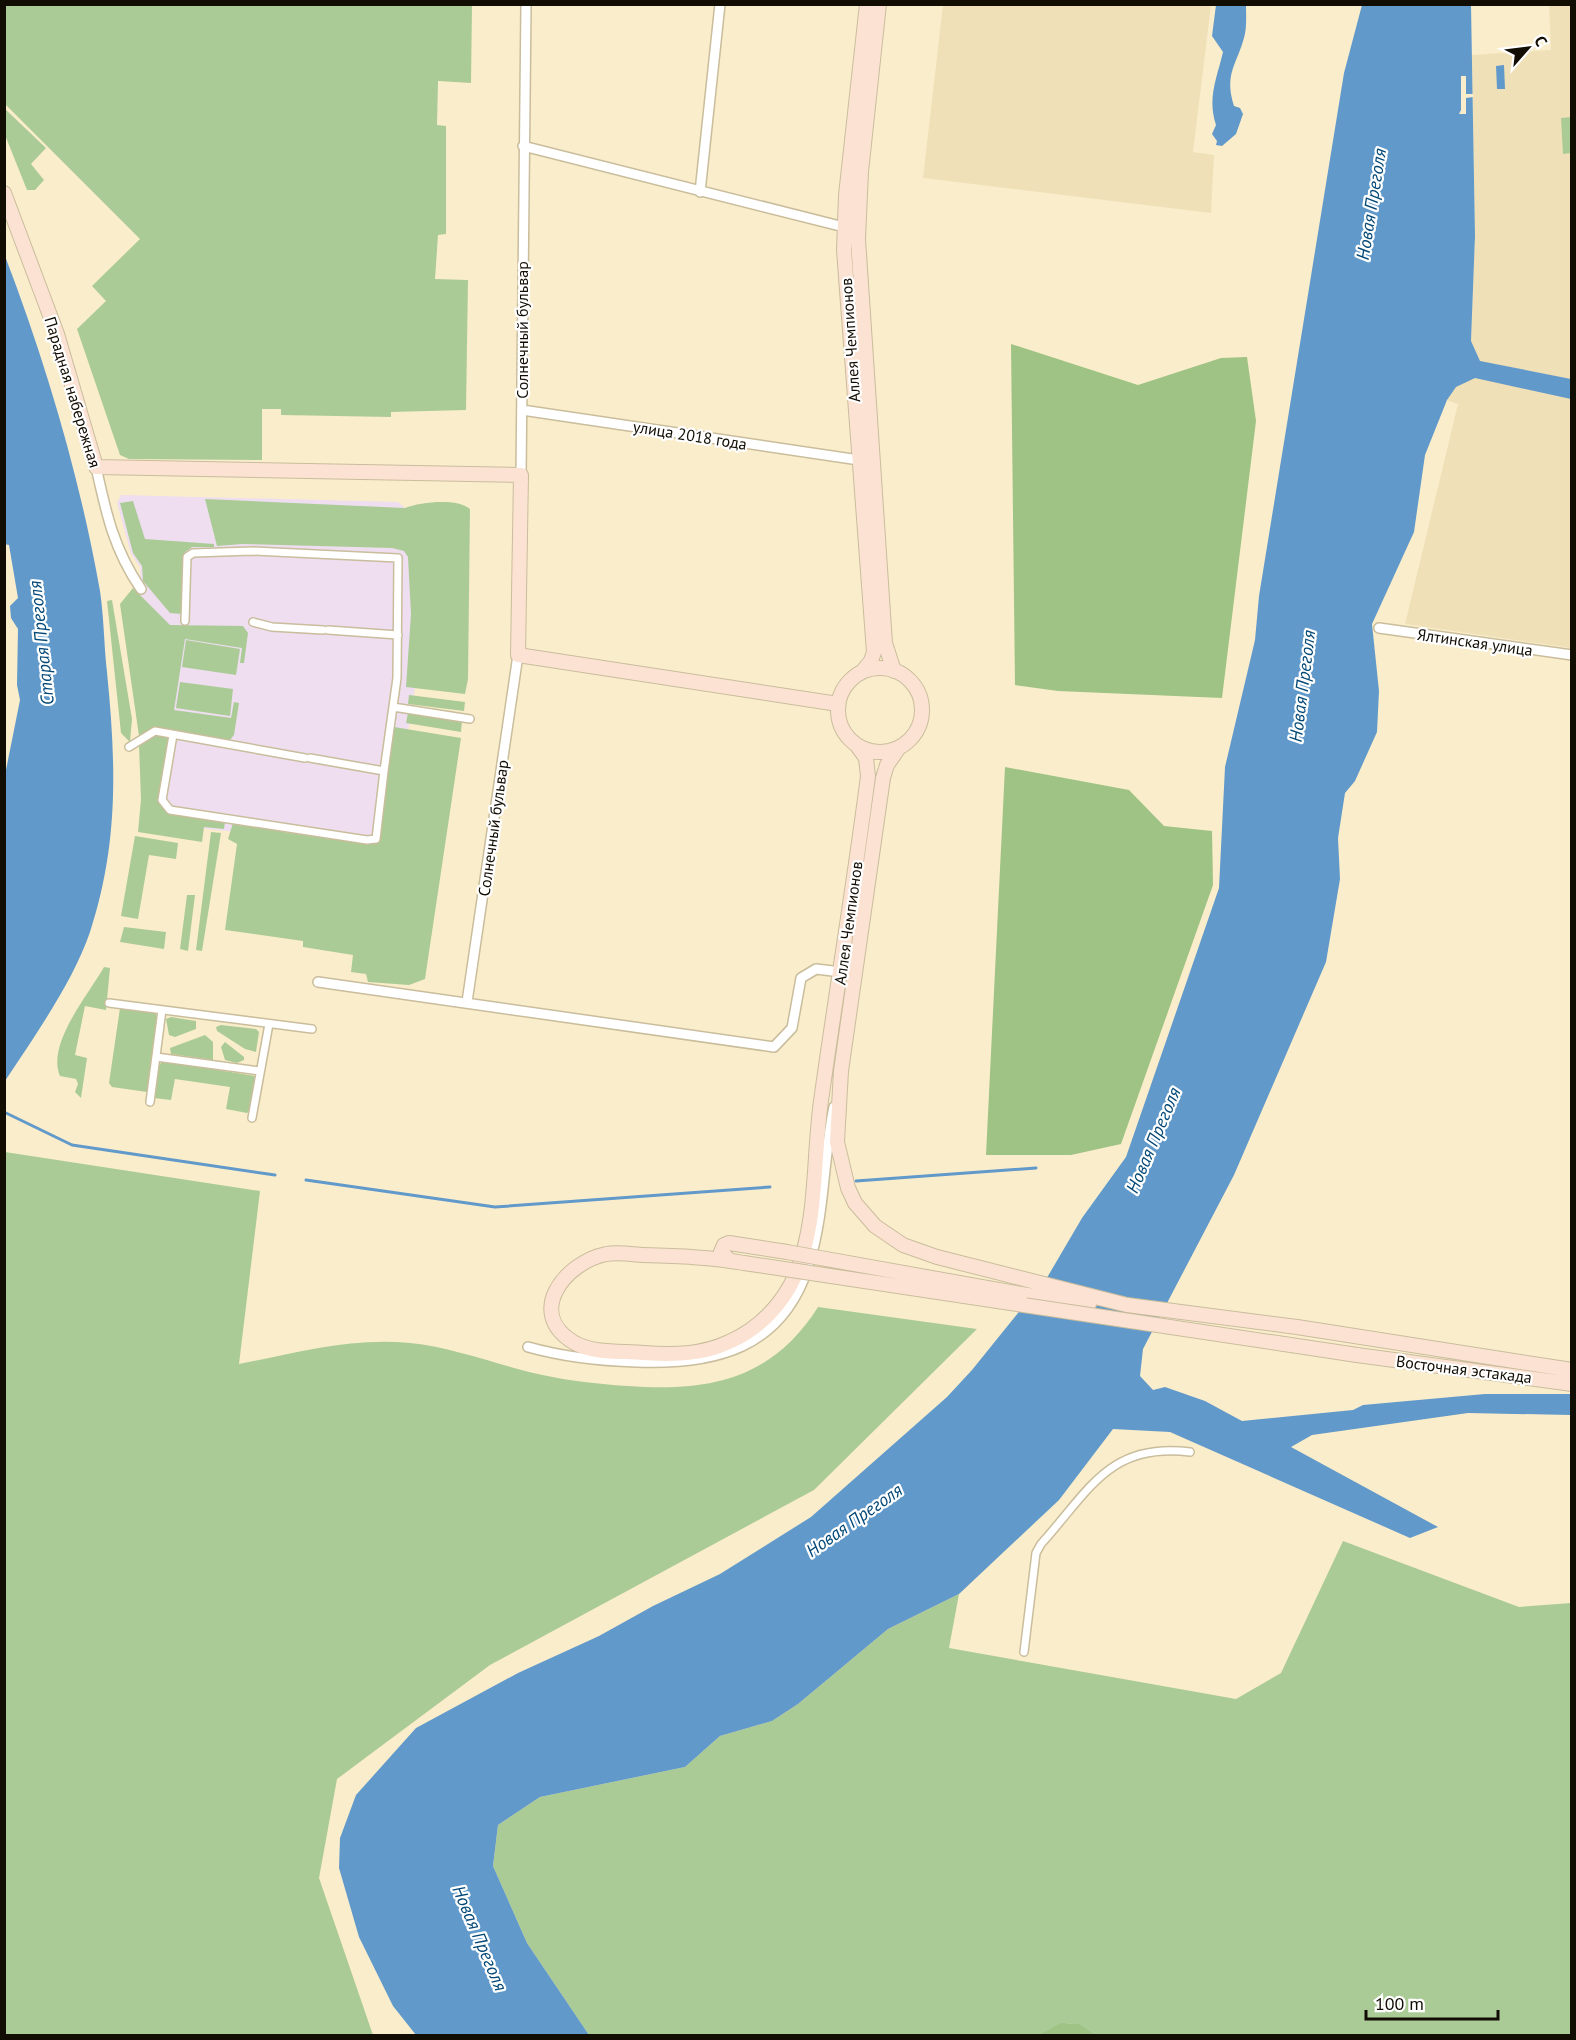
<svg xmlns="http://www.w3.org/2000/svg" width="1576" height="2040" viewBox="0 0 1576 2040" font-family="'PT Sans',sans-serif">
	<rect width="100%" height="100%" fill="#faedcb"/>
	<path fill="#f0e0b7" d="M943,5H1211L1193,152L1214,155L1211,213L923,178Z
		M1549,5H1571V648L1405,624L1458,404L1447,400L1471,341L1475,236L1472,55L1551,50Z"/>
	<path fill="#eedef0" d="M121,495L398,502L417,518V674L389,854L236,832L143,822L147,783L145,711L135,599L141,589L140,567L131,554L117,503Z"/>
	<path fill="#abcb96" d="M4,5H472L471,83L438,81L437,125L446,126V234L438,235L435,279L468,280L466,410L391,412V417L281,415V409H262V460L129,459L120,455L77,329L106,301L92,286L140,239L5,104Z
		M4,108L46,148L31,164L44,180L35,190H27L5,135Z
		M1571,117V153L1563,154L1561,118Z
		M205,499L405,508C421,502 457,498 470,509L468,679L465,694L406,687L411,614L408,557L404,551L392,548L242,544L217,546Z
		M133,501L145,539L214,544V547H192L184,553L181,614L170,613L143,581L142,566L133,553L120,503Z
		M133,588L170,625L243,626L248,633L244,663H240L242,648L185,639L174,710L231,718L234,702L239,703L234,735L230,740L156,728L139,736L120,604Z
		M112,600L132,719L130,742L121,733L107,601Z
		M186,640L240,649L236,675L182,667Z
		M180,682L233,689L230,716L176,708Z
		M409,695L465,702L464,711L408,704Z
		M408,713L462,721L461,732L406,723Z
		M394,727L461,738L425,979L409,985L368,982L366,974L351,972L353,955L303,947V941L225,930L237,844L228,839L233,823L296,834L373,843L379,839Z
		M156,734L168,738L159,801L168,812L225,821L224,829L204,827L202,842L138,832L141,799L139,746Z
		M211,832L221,833L202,951L196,950Z
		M135,836L178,843L176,859L149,855L138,919L121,916Z
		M187,895H195L188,951L180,949Z
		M124,927L166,932L164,949L120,942Z
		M104,967L110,968L106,1010L85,1006L75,1055L87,1058L81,1098L75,1092L78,1084L76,1079L60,1076C46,1044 89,994 104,967Z
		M120,1008L155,1012L157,1017L147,1092L112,1087L109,1083Z
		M171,1017L196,1021V1029L175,1037L169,1035L166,1019Z
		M221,1025L256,1029L259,1032L256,1052L245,1049L217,1031L216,1027Z
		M205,1035L213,1042V1060L171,1054L170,1048Z
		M225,1042L244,1057V1060L237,1063L225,1060L221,1047Z
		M163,1061L255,1076L251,1110L247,1113L226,1109L230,1087L175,1079L171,1100L154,1098L158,1066Z
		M5,1152L260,1191L239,1364C296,1353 351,1337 410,1343C450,1347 490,1362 529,1372C562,1380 595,1384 628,1386C708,1392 772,1380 818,1307L977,1329L814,1490L490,1665L337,1779L319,1878L373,2035H5Z
		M1343,1541L1519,1607L1571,1603V2035L1095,2036C1071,2017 1063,2022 1039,2036L589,2035L527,1943L493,1866L498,1825L540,1797L685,1767L720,1736L772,1721L798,1704L888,1629L959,1594L949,1648L1236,1699L1281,1673Z"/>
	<path fill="#9ec384" d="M1011,344L1138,385L1221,358L1247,357L1256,421L1222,698L1058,691L1015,685Z
		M1005,767L1129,790L1164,826L1212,831L1213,885L1121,1144L1071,1155H986Z
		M1061,2023L1079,2024L1095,2035H1039Z"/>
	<path fill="#6199ca" d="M1216,5H1246C1246,15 1247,28 1244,38C1236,66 1224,75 1234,106L1240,108L1243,114L1236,134L1222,146L1216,145L1217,141L1212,134L1216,125C1207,98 1217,78 1223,52L1212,36Z
		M1362,5H1471L1475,236L1471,341L1480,361L1571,379V399L1475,378L1456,387L1447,400L1425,455L1414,532L1372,624L1379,691L1377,732L1355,781L1345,793L1338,838L1340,879L1326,962L1234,1175L1143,1349L1140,1376L1153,1390L1165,1387L1205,1401L1242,1421L1353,1410L1363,1405L1485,1394H1571V1415L1468,1413L1312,1435L1291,1447L1438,1527L1410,1538L1170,1432L1113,1429L1059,1500L959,1594L888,1629L798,1704L772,1721L720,1736L685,1767L540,1797L498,1825L493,1866L527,1943L589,2035H416L393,2006L359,1937L339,1868L340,1838L356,1795L416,1728L518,1673L599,1636L653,1606L720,1574L811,1517L947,1397L972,1370L1048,1276L1082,1218L1126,1157L1219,888L1225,767L1255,640L1259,596L1344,73Z
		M1504,65L1505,89H1497L1496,66Z
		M5,256C46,363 80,478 100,591C104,618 104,646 107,672C116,764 119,843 90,932C73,982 34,1037 5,1081L4,780L20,700L17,685L18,629L11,618L10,606L18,598L9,545L4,544Z"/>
	<path fill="#faedcb" d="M1461,76H1466V94H1473V97L1466,98V114H1459L1461,110Z"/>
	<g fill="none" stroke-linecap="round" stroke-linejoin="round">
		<path stroke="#6199ca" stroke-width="3" d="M4,1112L72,1145L275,1175
			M306,1180L495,1207L770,1187
			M856,1181L1036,1168"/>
		<defs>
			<path id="pedestrian" d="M185,621L187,557L193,553L252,551L398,558L397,678L384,771
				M253,622L272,627L323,630
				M328,630L398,635
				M393,707L470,719
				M173,735L162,800L170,810L367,840L376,839L384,771L310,758
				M129,747L155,731L305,758
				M109,1003L312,1029
				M156,1057L260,1071
				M150,1102L162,1010
				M252,1118L269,1024
				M1024,1652L1036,1553L1041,1544C1089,1491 1109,1442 1190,1452"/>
			<path id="minor" d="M523,146L844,227
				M700,192L720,4
				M522,410L859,460
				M96,467C106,513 114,550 141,589
				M521,475L526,4
				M1379,628L1572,655
				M318,982L774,1047L792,1028L801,978L816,969L841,972
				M467,1002L518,655
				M528,1347C564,1357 599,1361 636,1362C715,1365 783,1349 809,1264C825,1213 823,1158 834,1107"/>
			<path id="secondary" d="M879,4L861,172L858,239L885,643L894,671
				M4,193L57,334L96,467L521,475L518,655L838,704
				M838 710a42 42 0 1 1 84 0a42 42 0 1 1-84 0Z
				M862,672L871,661L874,652L844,250L846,195L867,4
				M898,749L887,765L883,778L841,1071L837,1142L848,1188L855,1203L875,1226L903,1245L937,1257L1127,1305L1297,1327L1572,1370
				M729,1260L721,1252L724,1245L729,1243L787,1252
				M744,1263C711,1257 676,1256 642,1255C631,1254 617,1252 606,1254C564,1263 526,1313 573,1342C593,1354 621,1351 644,1353C673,1355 702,1355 729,1342C759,1329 783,1304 796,1274C818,1220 813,1158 821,1101C836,993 854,885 868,776L866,758L858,747
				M1021,1294L1089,1304
				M1357,1355L1572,1384"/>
		</defs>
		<use href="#pedestrian" stroke="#c9bd9c" stroke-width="10"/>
		<use href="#minor" stroke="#c9bd9c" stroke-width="12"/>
		<use href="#secondary" stroke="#c9bd9c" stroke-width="16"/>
		<use href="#pedestrian" stroke="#fff" stroke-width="7"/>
		<use href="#minor" stroke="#fff" stroke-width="9"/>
		<use href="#secondary" stroke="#fce2d3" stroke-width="14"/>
		<defs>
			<path id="secondary-bridge" d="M787,1252L1021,1294
				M744,1263L1357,1355"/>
		</defs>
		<use href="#secondary-bridge" stroke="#c9bd9c" stroke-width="16" stroke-linecap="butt"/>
		<use href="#secondary-bridge" stroke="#fce2d3" stroke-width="14"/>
	</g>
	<g text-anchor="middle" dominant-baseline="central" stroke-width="4.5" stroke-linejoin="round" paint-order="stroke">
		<g font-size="16" fill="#120d03" stroke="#fff">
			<text transform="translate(522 330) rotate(-90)">Солнечный бульвар</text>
			<text transform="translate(850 340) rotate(-94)">Аллея Чемпионов</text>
			<text transform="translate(73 392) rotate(73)">Парадная набережная</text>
			<text transform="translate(690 435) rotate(9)">улица 2018 года</text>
			<text transform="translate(1475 642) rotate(8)">Ялтинская улица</text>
			<text transform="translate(493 828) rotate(-82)">Солнечный бульвар</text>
			<text transform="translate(848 923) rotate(-82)">Аллея Чемпионов</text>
			<text transform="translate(1464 1369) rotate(7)">Восточная эстакада</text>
		</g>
		<g font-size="18" font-style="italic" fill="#024776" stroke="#fff">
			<text transform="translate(1371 204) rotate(-81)">Новая Преголя</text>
			<text transform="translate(41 643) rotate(-96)">Старая Преголя</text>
			<text transform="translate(1302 686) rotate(-83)">Новая Преголя</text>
			<text transform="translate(1153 1140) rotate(-67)">Новая Преголя</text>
			<text transform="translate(854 1520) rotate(-35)">Новая Преголя</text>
			<text transform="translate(480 1938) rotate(67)">Новая Преголя</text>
		</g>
	</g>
	<rect width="1576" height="2040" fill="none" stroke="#120d03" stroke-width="12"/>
	<g transform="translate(1528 48) rotate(62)" stroke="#ffffff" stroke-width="4.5" paint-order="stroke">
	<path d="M0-4.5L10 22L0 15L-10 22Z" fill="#120d03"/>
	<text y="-9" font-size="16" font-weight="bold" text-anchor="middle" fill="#120d03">С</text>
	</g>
	<path d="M1366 2010v9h132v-9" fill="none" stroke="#120d03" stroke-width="3"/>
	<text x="1375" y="2010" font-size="18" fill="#120d03" stroke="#ffffff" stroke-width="4.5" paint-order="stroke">100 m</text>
</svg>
